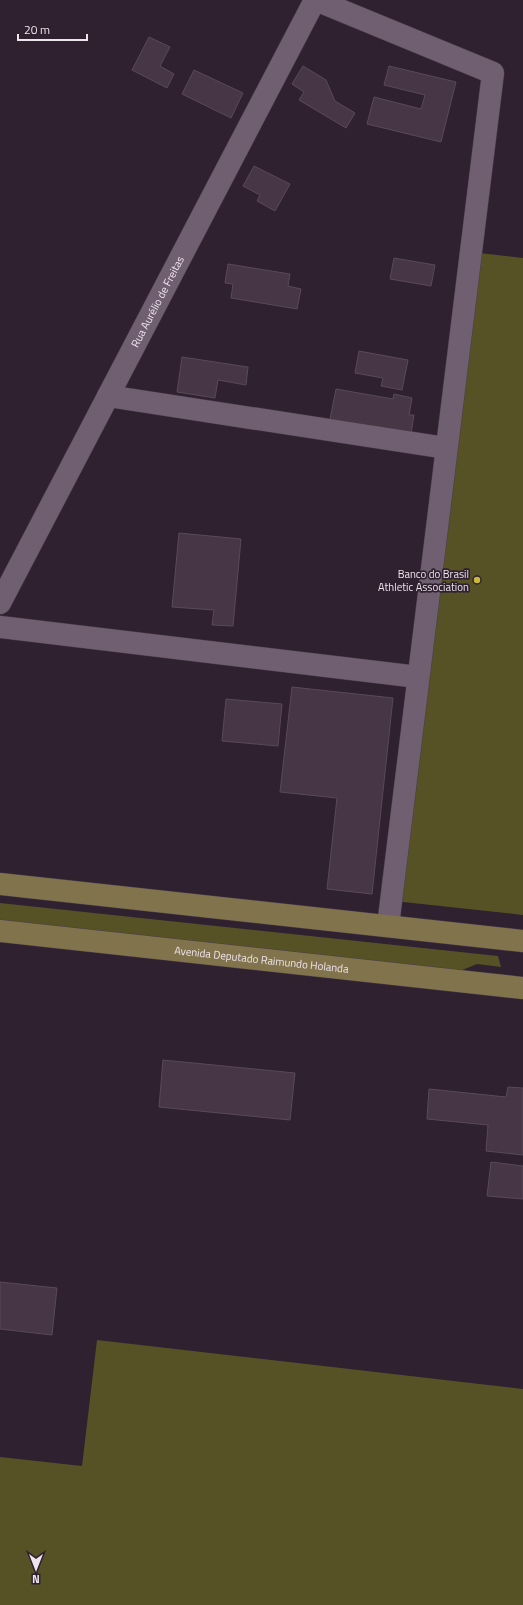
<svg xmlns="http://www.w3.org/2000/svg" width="523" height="1605" viewBox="0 0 523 1605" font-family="'Titillium Web',sans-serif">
	<rect width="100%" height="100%" fill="#302130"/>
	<path fill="#575126" d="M471,252L523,258V915L394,901Z
		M0,903L498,956L501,967L477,964L460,971L0,922Z
		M97,1340L523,1389V1605H0V1457L82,1466Z"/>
	<path fill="#463646" stroke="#594959" d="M149,37L170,47L160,66L174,74L167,88L132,70Z
		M303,66L326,80L335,101L355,113L346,128L299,100L304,92L292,84Z
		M389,66L456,82L441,142L367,124L374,97L421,109L425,95L384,85Z
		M194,70L243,93L231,118L182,94Z
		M254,166L290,184L275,211L257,201L260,195L243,186Z
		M394,258L435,265L431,286L390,279Z
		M228,264L290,274L288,286L301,289L297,309L231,298L233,284L225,283Z
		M359,351L408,360L402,390L381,386L383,378L355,373Z
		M182,357L248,367L246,385L218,380L215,398L177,392Z
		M336,389L393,399L394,394L412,398L409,415H414L411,434L330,419Z
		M179,533L241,539L233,626L212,625L214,610L172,607Z
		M292,687L393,698L372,894L327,889L337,798L280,792Z
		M226,699L282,704L278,746L222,741Z
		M163,1060L295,1073L290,1120L159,1107Z
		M508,1087L523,1088V1155L486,1151L488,1125L427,1119L429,1089L506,1097Z
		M491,1162L523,1166V1199L487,1196Z
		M0,1282L57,1288L52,1335L0,1329Z"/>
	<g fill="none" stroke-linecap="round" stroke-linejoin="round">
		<defs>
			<g id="street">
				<path d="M316,0L493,73L388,926"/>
				<path d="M108,396L446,448"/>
				<path id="s1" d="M0,603L315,0"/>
				<path d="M0,627L418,677"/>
			</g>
			<g id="primary">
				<path d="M0,884L523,941"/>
				<path id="s2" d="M0,931L523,988"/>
			</g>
		</defs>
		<use href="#street" stroke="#4b3e4b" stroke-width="23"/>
		<use href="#primary" stroke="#4b3e4b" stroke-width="23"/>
		<use href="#street" stroke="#705f70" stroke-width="22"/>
		<use href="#primary" stroke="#81744c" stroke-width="22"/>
	</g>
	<circle fill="#caba39" stroke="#302130" stroke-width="1.5" cx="477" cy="580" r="4"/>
	<g text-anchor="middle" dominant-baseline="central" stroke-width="3.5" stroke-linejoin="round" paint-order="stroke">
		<g font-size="11" fill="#eee4ee" stroke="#302130">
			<text stroke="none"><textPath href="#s1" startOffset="340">Rua Aurélio de Freitas</textPath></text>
			<text stroke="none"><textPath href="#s2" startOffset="263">Avenida Deputado Raimundo Holanda</textPath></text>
		</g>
		<g font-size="11" fill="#eee4ee" stroke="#302130" text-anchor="end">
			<text x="469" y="574">Banco do Brasil<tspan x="469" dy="13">Athletic Association</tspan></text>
		</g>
	</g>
	<g transform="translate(36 1569) rotate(180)" stroke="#302130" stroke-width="3" paint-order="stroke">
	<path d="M0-3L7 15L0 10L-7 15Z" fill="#eee4ee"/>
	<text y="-6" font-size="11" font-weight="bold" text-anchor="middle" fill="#eee4ee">N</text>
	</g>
	<path d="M18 34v6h69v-6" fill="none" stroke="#eee4ee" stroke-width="2"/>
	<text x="24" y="34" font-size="12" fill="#eee4ee" stroke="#302130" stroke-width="3" paint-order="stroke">20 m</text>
</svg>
